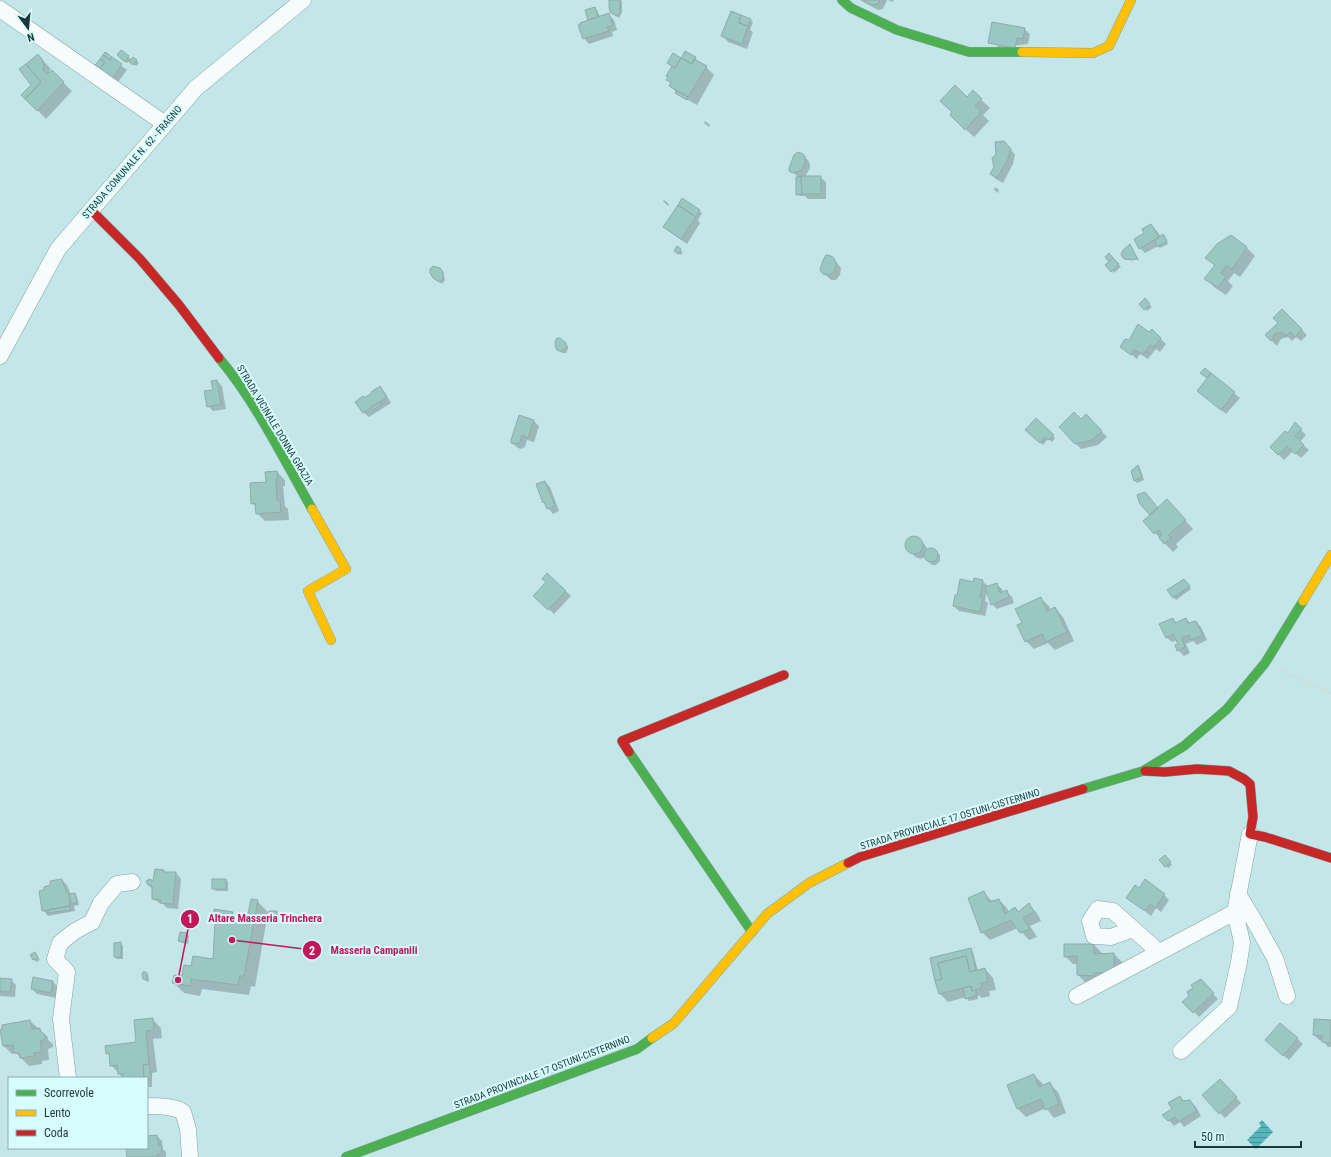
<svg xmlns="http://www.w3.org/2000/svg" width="1331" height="1157" viewBox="0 0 1331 1157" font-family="'Roboto Condensed',sans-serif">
	<defs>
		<pattern id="water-rules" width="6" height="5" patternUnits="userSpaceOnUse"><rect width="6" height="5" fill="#56b6bc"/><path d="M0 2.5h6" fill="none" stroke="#47959a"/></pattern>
	</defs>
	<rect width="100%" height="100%" fill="#c3e6e9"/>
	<path fill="url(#water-rules)" d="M1262,1120L1273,1132L1256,1149L1247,1140L1261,1126L1259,1123Z"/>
	<path fill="#0003" d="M611,0H621L622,2V12L619,18L613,14Z
		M860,0H887L883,9L878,10Z
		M888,0H894L893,2Z
		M595,8L597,10L600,17L608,14L614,20L617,30L612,32L613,36L589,44L584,38L590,20L589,19Z
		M751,20L753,22L750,30L753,32L747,49L728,42L723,36Z
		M1024,29L1030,34L1028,44L995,48Z
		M105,53L127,70L118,82L104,76Z
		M38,55L51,69L49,71L51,73L52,72L72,91L46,119L23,95L32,85Z
		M128,57L132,60H136L139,63L136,66L129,61L127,63L120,58Z
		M695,58L697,60V61L706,67L714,75L697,105L679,95L670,86L671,83L668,80L681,59Z
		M973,92L990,108L983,115L989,121L974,137L959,123L967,98Z
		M705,121L710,125L709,127L704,123Z
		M1009,147L1015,155L1013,164L1003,183L996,179L991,174Z
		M802,155L808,160L810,165V168L805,177H820L826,182V199H808L805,196H800L797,194V176L790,170Z
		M995,187L999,190L998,193L994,190Z
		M664,200L669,204L668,206L663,201Z
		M683,200L702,213L698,220L700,223L687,244L670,232L665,227Z
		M1151,225L1156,230L1161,237L1163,235L1166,238L1168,244L1160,248L1158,246L1145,253L1140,248L1145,233Z
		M1231,237L1247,248L1255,256L1240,277L1234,273L1228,281L1233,286L1226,295L1214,287L1206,279L1215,266L1207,258Z
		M1130,245L1139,260L1138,261V260L1124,258Z
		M680,250L683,252L681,255L677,253Z
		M1109,255L1121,267L1114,273L1107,265L1110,262Z
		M833,258L841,268L840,275L836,280H831L821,270Z
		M441,270L443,273L445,280L442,284L432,275Z
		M1145,300L1152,307L1147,311L1140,304Z
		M1282,310L1307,335L1301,341L1296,337L1292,341L1288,337L1281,339L1277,346L1266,335L1279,323Z
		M1152,330L1166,344L1160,352L1156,349L1148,359L1140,354L1137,359L1121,347L1130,342L1150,334Z
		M560,339L568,346V349L566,353H562L559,350Z
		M1205,369L1240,398L1226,414L1203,396L1208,378L1204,375Z
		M217,381L222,386L226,409L213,411L208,406Z
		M380,388L385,393L391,403L369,417L363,412L365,399Z
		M1086,415L1107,437L1098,445L1081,449L1060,427L1081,421Z
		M1036,419L1055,438L1052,442L1048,439L1043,445L1027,430Z
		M534,421L539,426L534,442L527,440L525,447L521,449L518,448L512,443Z
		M1295,424L1306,435L1300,442L1309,450L1301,458L1293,451L1284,460L1271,447L1289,435Z
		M1138,466L1140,468L1144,480L1137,483L1135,481L1132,472Z
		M277,472L285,480V486H283L285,506L288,509L289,520L265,521L257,513L256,507L252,503L267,483Z
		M545,482L550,487L559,511L553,514L544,502L537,485Z
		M1158,509H1175L1193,529L1176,544L1178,547L1173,552L1155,533L1152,515Z
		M912,537L919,538L924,544L927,548V552L929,550L933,549L937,553L940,555V561L936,565H932L925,558V556L921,559L915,557L906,546L907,540Z
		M547,574L571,596L554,614L540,601L547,582Z
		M982,581L988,586L987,587L996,584L1002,589L1003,593L1006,591L1012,597L1014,603L997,609L992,604L987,591L985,601L988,603L985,616L959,611L954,606Z
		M1186,582L1191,589L1176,600L1169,591Z
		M1040,598L1049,606L1050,610L1055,608L1063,617L1074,641L1055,650L1048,643L1034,649L1026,641L1023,623Z
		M1173,619L1177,623L1186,619L1190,623L1196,622L1201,627L1207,640L1197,645L1193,641L1186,644L1190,653L1184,656L1178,650L1176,646L1179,644L1177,640L1172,642L1166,637Z
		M1165,856L1172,865L1168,868L1160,860Z
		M164,871L166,873H176L181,879L178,909L167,908L163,904L159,903L153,898V890L149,885L154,883Z
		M62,880L67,885L71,895L75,894L77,897L79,905L74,906L75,911L48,916L43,910L45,891Z
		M226,880L228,882V891H216L213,888Z
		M1139,889L1164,895L1169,900L1161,912L1156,908L1151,916L1128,898Z
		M984,893L993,902L999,900L1007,908L1009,913H1019L1029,905L1037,913L1041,921L1030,926L1037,937L1029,940L1018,928L990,940L982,932Z
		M257,901L268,912L255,987L251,986L249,995L202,989L200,996L184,993L173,982L183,977L192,967L214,960L232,913L243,924L247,925Z
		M276,912L279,915L278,922L272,921L270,919Z
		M187,934L189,936L188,944L182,943L179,941Z
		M120,943L123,946V959H117L115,957Z
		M1094,945L1102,953V954H1114L1122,962V975L1086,983L1078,975V964H1073L1065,956Z
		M970,949L973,952L978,971L985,969L993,978L996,990L989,991L990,996L982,998L978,995V999L969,1001L966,997L948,1002L940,994L931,959Z
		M35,953L40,960L36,962L31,955Z
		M146,973L148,975L149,981L147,982L143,976Z
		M0,979L11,980L16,985L15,997L0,996Z
		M1200,980L1218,999L1199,1017L1184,1002L1190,996Z
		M53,982L58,987L56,998L37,994L32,989Z
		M153,1020L161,1028L162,1038L153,1039L157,1072L152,1073V1087H148L147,1078H123L111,1065L110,1057L107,1053L137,1043Z
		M30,1021L48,1037V1040L53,1044V1047L48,1049L49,1060L42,1061V1064L29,1066L16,1053L12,1054L4,1046Z
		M1331,1021V1047H1328L1323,1041L1319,1040L1314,1035Z
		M1280,1024L1303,1044L1289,1060L1272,1046Z
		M1034,1075L1042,1083L1043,1086L1049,1083L1058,1092L1066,1113L1054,1118L1046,1108L1026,1117L1018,1109L1008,1086Z
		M1225,1085L1241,1103L1225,1118L1203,1095Z
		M1180,1097L1185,1102L1190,1101L1196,1107L1201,1116L1184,1127L1180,1122L1174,1126L1164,1115L1173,1110Z
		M157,1136L162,1141L163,1149L166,1152V1157H128L127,1148H147V1137Z"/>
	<path fill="#9ac6c4" stroke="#90abaa" d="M609,0H620V13L617,16L611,13L609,8Z
		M863,0H880L878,4L872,5Z
		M595,7L598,17L588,20L585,10Z
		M731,11L741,15L739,23L748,26L742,44L721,36Z
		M609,13L613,25L607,27L609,31L583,39L578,25H580V23Z
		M741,15L751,19L748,26L739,23Z
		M992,22L1025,28L1023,39L1017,38L1015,48L988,43Z
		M121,50L129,56L125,62L117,55Z
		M685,51L696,57L692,64L681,58Z
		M105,52L112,57L110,60L103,55Z
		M673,53L681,58L675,68L667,63Z
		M38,54L43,61L42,62L44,65L43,70L47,74L52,70L64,82L37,111L25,99L41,82L26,64Z
		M103,55L110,60L112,57L122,64L113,78L109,75L107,78L98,71L105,62L100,59Z
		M133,57L137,60L133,65L129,62Z
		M681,58L692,64L694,59L707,66L688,97L669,86L671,82L666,80L668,77L666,76L672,66L675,68Z
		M100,59L105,62L98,71L93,68Z
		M26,64L41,82L25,99L21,95L31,85L19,69Z
		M955,85L967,97L973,90L982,99L975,106L981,112L965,130L950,115L952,112L940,101Z
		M677,91L688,97L687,100L675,93Z
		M1004,141L1011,149L1008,159L997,178L990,174L994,167L992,158L996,154L995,142Z
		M798,152L803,154L805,156V163L801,171L792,173L789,171V168L794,155Z
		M801,176H821V194H802Z
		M801,176L802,194L796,195V177Z
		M682,198L700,210L696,217L678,205Z
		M678,205L696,217L681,239L663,227Z
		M1151,224L1159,237L1139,249L1134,239L1144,233L1142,229Z
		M1163,234L1167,241L1157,247L1155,240Z
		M1231,235L1247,247L1232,269L1226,266L1221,273L1226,277L1218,287L1204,279L1215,265L1205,258L1217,244Z
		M1130,244L1137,258L1133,260L1124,259L1121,255L1123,250Z
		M677,246L681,249L678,254L674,251Z
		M1109,253L1113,258L1109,262L1105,257Z
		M826,255H828L833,257L836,262V266L833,273L828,275L823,274L820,270L823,260Z
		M1113,258L1119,264L1111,272L1105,265Z
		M433,266L440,268L443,272V279L439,282L433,278L430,273V269Z
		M1145,298L1150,304L1144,310L1139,304Z
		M1282,309L1302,329L1295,337L1290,332L1286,336L1282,332L1275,334L1271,341L1265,335L1278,323L1273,318Z
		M1138,324L1149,332L1152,329L1161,338L1154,347L1150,345L1143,354L1134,350L1131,355L1120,347L1125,339L1129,340Z
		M557,338H560L566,343V347L563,351H558L556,349L555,342Z
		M1205,368L1211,373L1207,378L1200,373Z
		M1211,373L1235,392L1221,410L1197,391Z
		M217,380L221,404L207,407L204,391L213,390L211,381Z
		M380,386L387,397L363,413L355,402L363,396L364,398L372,393L371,392Z
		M380,402L382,404L373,410L371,407Z
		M1074,412L1081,419L1086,414L1102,431L1092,440L1075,444L1059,427Z
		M519,415L534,420L528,438L522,435L520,442L515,444L511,443V440Z
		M1036,418L1054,435L1049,440L1045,437L1040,443L1025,430Z
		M1295,422L1302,429L1295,436L1304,445L1295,454L1287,446L1278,455L1270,447L1285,431L1288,433Z
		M1138,465L1142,477L1134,481L1131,471Z
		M277,471L278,478H276L277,500H280L281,512L256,514L255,503L251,504L250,483L266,482L265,472Z
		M545,481L555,506L547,509L544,502L543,503L536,484Z
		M1145,492L1158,508L1150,515L1140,504L1137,495Z
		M1167,499L1186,520L1168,535L1171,538L1164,544L1159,538L1162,534L1159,530L1154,534L1143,521Z
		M905 545a9 9 0 1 1 18 0a9 9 0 1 1-18 0Z
		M924 555a7 7 0 1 1 14 0a7 7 0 1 1-14 0Z
		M547,573L566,591L548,610L533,596L546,582L542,579Z
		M974,578L983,580L980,597H983L980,612L953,606L955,595H957L960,579L973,582Z
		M1184,579L1190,586L1173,598L1167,590Z
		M997,583L1000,593L1007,590L1009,597L991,605L985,587Z
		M1041,597L1047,611L1055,607L1067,632L1046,642L1042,634L1025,642L1017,625L1022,623L1015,609Z
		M1173,618L1175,623L1186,618L1188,623L1196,621L1203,635L1191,640L1189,635L1182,638L1185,647L1177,651L1175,645L1178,644L1173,634L1166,638L1159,624Z
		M1165,855L1171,862L1165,867L1159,860Z
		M155,869L164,870V872H176L173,904L160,903L161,900L152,899V886L148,885L146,881L150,879L153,881Z
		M62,879L66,892H68L69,894L70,906L42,911L39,891L44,890V887L50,885V881Z
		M212,879H226V889H212Z
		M1145,879L1165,894L1155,908L1150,904L1145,911L1126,898L1135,885L1139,888Z
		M984,891L989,902L999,899L1005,914L1015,907L1018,912L1029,903L1034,912L1023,918L1030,929L1020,933L1011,920L981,933L968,898Z
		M75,893L77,903L71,904L69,894Z
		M251,899L258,900L244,976H240L238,985L191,979L190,986L172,983L174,975L182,976L184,965L191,966L193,956L213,959L215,922L214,909L233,912L231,921L246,924Z
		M70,906L71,910L48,913V910Z
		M269,911H277L276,920L269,919Z
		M180,932L187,933L186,942L178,941Z
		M121,942V957H114V943Z
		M1064,944H1094V954L1114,953V967L1105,973H1094V976L1077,975V956L1064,957Z
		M971,948L976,970L970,972L966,956L938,963L942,979L935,981L930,958Z
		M35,952L38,958L33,960L30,955Z
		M966,956L970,972L985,968L988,982L981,983L982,988L972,991L971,986L939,994L935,981L942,979L938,963Z
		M143,972H146L147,973V980L143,979L142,974Z
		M33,977L53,981L51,993L31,989Z
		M0,978L12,979L10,992L0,991Z
		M1201,979L1214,993L1193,1013L1182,1002L1189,996L1187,992L1193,988L1191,985Z
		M971,986L972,991L976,990V996L965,999L963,988Z
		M153,1018L154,1030L146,1031L149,1064L143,1065L144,1078H123V1074H118L117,1065L110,1066L109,1053L106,1054L105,1046L136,1042L134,1020Z
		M1314,1019L1331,1020V1043L1322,1042V1036L1313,1035Z
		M30,1020L32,1029L40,1028V1031L45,1035V1038L44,1040L40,1041L42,1052L34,1053L35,1056L20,1058L19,1053H14L13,1045L3,1046L0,1030L2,1029V1025Z
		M1280,1023L1298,1038L1283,1056L1265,1040Z
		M149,1064L151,1079H147L144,1078L143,1065Z
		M1034,1074L1039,1087L1050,1082L1059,1104L1045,1110L1041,1099L1017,1109L1007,1085Z
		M1220,1079L1237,1097L1219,1114L1202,1095Z
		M1180,1096L1183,1101L1190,1100L1197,1111L1178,1122L1175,1117L1168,1121L1162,1115L1172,1109L1168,1103Z
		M157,1135L159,1146L161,1145L162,1154L157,1155V1157H127L126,1148H147V1136Z"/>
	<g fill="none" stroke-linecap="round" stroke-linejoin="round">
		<defs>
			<path id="street" d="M0,9L165,124
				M0,356L58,249L196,88L303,0
				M1238,894L1255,922L1275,958L1287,996
				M1133,929L1111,937L1094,936L1090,921L1098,909L1113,911L1159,952
				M1077,996L1235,912
				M1181,1051L1229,1007L1239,962L1242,942L1235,912L1250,834
				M68,1078L61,1019L67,972L55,959L60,943L75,931L92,922L101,903L117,884L132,882
				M147,1106C159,1106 173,1106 183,1112L188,1129L190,1157"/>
			<path id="fast" d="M842,0L851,8L897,30L969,52H1022
				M219,358C256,402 283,458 312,509
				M629,752L752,932
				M1083,789L1143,771L1184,746L1227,709L1265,663L1303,601
				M346,1157L637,1049L652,1038"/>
			<path id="slow" d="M1022,52L1093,53L1109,46L1131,0
				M312,509L346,569L308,591L331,640
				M1303,601L1331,555
				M652,1038L674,1023L767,914L809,883L848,863"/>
			<path id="jam" d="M91,210L140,259L179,305L219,358
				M629,752L622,741L784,675
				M1145,771L1165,772L1197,769L1229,771L1244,779L1250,784L1253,817L1250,834L1265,837L1331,858
				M848,863L860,857L1083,789"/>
		</defs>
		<use href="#street" stroke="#84a0a2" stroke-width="17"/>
		<use href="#fast" stroke="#84a0a2" stroke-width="10"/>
		<use href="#slow" stroke="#84a0a2" stroke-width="10"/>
		<use href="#jam" stroke="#84a0a2" stroke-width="10"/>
		<path stroke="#d0dbdc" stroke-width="2.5" stroke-dasharray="4 2" stroke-linecap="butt" d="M1280,670L1331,693"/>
		<use href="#street" stroke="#f6fbfc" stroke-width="16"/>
		<use href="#fast" stroke="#4caf50" stroke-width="9"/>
		<use href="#slow" stroke="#ffc107" stroke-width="9"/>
		<use href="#jam" stroke="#c62828" stroke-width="9"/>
	</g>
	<g text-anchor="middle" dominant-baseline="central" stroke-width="4" stroke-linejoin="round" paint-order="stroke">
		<g font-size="10" fill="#1d3739" stroke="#d7fcfe">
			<text transform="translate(132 162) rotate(-49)">STRADA COMUNALE N. 62 - FRAGNO</text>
			<text transform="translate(275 425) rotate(59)">STRADA VICINALE DONNA GRAZIA</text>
			<text transform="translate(950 819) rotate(-17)">STRADA PROVINCIALE 17 OSTUNI-CISTERNINO</text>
			<text transform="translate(542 1072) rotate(-21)">STRADA PROVINCIALE 17 OSTUNI-CISTERNINO</text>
		</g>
	</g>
	<path fill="none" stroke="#c2185b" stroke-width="1.5" d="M178 980L190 919M232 940L312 950"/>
	<g fill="#c2185b" stroke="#d7fcfe" stroke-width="1.5">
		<circle cx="178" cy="980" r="4"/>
		<circle cx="232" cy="940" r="4"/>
		<circle cx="190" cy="919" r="10"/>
		<circle cx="312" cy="950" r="10"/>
	</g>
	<g font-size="12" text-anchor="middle" font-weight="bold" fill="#fff">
		<text x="190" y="923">1</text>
		<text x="312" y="955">2</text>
	</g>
	<g font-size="11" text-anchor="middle" font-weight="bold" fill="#c2185b" stroke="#d7fcfe" stroke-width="4" stroke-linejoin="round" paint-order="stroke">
		<text x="265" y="922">Altare Masseria Trinchera</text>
		<text x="374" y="954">Masseria Campanili</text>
	</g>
	<rect x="8" y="1077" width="140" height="72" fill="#d7fcfe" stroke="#8dadaf"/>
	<rect x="16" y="1090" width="20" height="6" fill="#4caf50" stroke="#8dadaf"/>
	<text x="44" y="1097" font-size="12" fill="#1d3739">Scorrevole</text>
	<rect x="16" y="1110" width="20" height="6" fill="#ffc107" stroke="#8dadaf"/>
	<text x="44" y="1117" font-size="12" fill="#1d3739">Lento</text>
	<rect x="16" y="1130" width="20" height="6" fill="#c62828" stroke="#8dadaf"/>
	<text x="44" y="1137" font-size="12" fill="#1d3739">Coda</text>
	<g transform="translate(28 28) rotate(164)" stroke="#d7fcfe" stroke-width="3" paint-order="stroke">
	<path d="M0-3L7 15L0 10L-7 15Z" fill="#1d3739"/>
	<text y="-6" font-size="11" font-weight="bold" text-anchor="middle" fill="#1d3739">N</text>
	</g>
	<path d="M1195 1141v6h106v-6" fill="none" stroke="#1d3739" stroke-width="2"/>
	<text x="1201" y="1141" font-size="12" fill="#1d3739" stroke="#d7fcfe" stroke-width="3" paint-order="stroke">50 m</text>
</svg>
